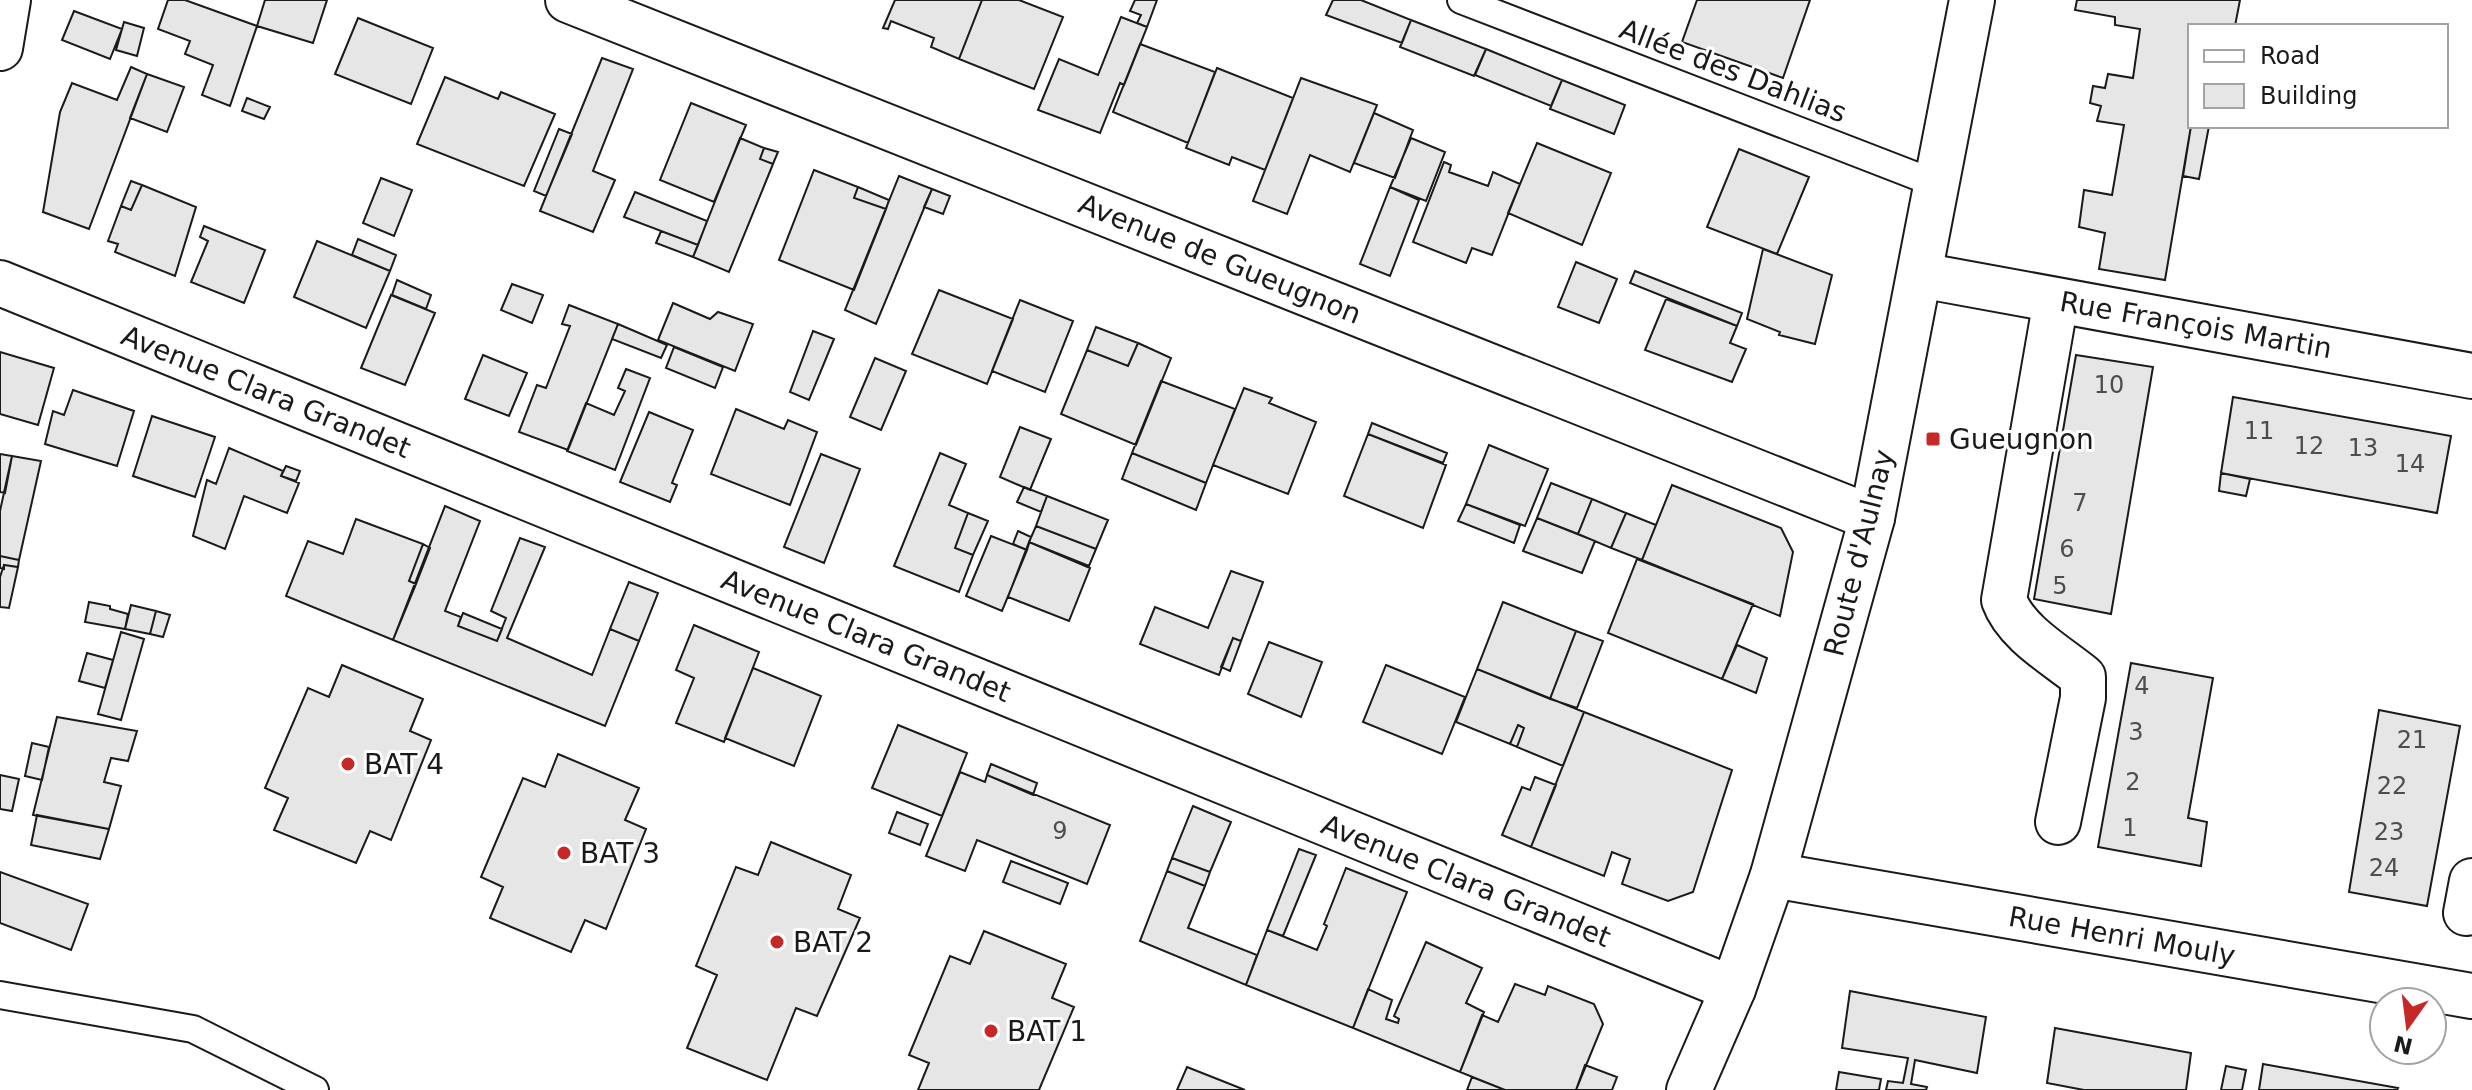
<svg xmlns="http://www.w3.org/2000/svg" width="2472" height="1090" viewBox="0 0 2472 1090" font-family="'DejaVu Sans',sans-serif">
	<rect width="100%" height="100%" fill="#fff"/>
	<path fill="#e6e6e6" stroke="#1a1a1a" stroke-width="2" d="M168,0H185L257,26L230,106L202,95L213,65L185,54L190,41L158,29Z
		M265,0H327L313,43L257,26Z
		M895,0H982L959,59L931,47L934,38L891,21L888,29L883,28Z
		M982,0H1019L1063,17L1034,89L959,59Z
		M1135,0H1157L1147,27L1137,23L1141,15L1130,11Z
		M1333,0H1361L1411,20L1402,43L1326,15Z
		M1697,0H1810L1783,78L1682,42Z
		M2077,0H2240L2235,26H2190L2191,126L2165,280L2099,269L2105,233L2079,227L2084,190L2112,195L2124,125L2097,121L2101,106L2090,103L2093,86L2105,88L2108,74L2133,78L2140,29L2115,25V17L2075,10Z
		M74,11L122,29L110,59L62,40Z
		M1121,17L1147,27L1124,85L1120,83L1100,133L1038,110L1059,59L1098,75Z
		M358,18L433,48L411,104L335,74Z
		M1411,20L1486,49L1474,76L1400,47Z
		M124,22L144,28L137,56L116,50Z
		M1140,44L1215,72L1188,143L1113,112Z
		M1486,49L1562,80L1551,106L1475,75Z
		M602,58L633,69L593,171L615,180L593,232L540,211Z
		M131,67L147,74L89,229L43,212L60,112L72,83L117,100Z
		M1217,68L1293,98L1265,170L1232,157L1229,165L1186,148Z
		M147,74L184,87L167,132L130,118Z
		M445,77L498,99L501,92L555,114L524,186L417,144Z
		M1301,78L1377,105L1350,172L1310,155L1287,214L1253,201Z
		M1562,80L1625,105L1614,134L1550,109Z
		M247,98L270,107L264,119L242,111Z
		M691,103L746,125L714,202L660,180Z
		M1374,113L1413,130L1395,178L1354,163Z
		M2191,126H2209L2199,179L2183,176Z
		M559,129L572,134L546,196L534,191Z
		M740,138L764,148L760,159L773,164L729,272L693,257Z
		M1411,138L1445,152L1426,201L1390,187Z
		M1537,143L1611,173L1582,245L1508,213Z
		M764,148L778,152L773,164L760,159Z
		M1739,149L1809,177L1777,254L1707,227Z
		M1444,162L1451,165L1449,172L1488,186L1493,172L1520,184L1492,255L1472,248L1466,263L1413,242Z
		M814,170L858,187L854,198L886,209L854,290L779,260Z
		M899,176L932,189L876,324L845,310Z
		M381,178L412,190L394,236L363,223Z
		M131,181L142,185L131,210L121,206Z
		M142,185L196,207L175,276L115,252L118,244L108,241L121,206L131,210Z
		M858,187L889,200L886,209L854,198Z
		M1390,187L1419,200L1390,276L1360,264Z
		M932,189L950,196L943,214L924,207Z
		M635,192L707,221L698,245L624,217Z
		M204,226L265,250L244,303L191,282L208,241L200,237Z
		M661,231L698,245L693,257L656,243Z
		M358,239L396,255L390,271L352,255Z
		M317,241L390,271L366,328L294,297Z
		M1763,249L1832,275L1815,344L1779,335L1780,332L1747,319Z
		M1576,262L1617,279L1599,323L1558,307Z
		M1635,271L1742,313L1737,326L1630,283Z
		M397,280L431,295L426,309L392,295Z
		M512,284L543,295L532,323L501,310Z
		M939,290L1013,319L987,384L912,354Z
		M391,295L435,313L405,385L361,368Z
		M1666,299L1737,326L1730,343L1746,349L1732,382L1645,350Z
		M1020,300L1073,321L1045,392L992,371Z
		M673,303L710,319L718,312L753,324L735,371L658,340Z
		M569,305L618,324L568,450L519,432L537,385L546,388L570,326L562,324Z
		M618,324L667,345L661,358L612,339Z
		M1096,327L1138,343L1128,366L1087,350Z
		M813,331L834,339L809,400L790,392Z
		M1138,343L1171,358L1136,445L1061,414L1087,350L1128,366Z
		M674,347L723,367L715,388L666,368Z
		M0,352L54,368L38,425L0,414Z
		M483,355L527,373L509,416L465,399Z
		M2076,355L2153,367L2111,614L2034,599Z
		M875,358L906,371L881,430L850,417Z
		M626,369L650,378L615,470L567,451L586,403L614,415L625,391L618,388Z
		M1161,381L1235,409L1206,483L1132,453Z
		M1244,388L1272,398L1269,403L1316,422L1288,494L1213,465Z
		M73,390L134,411L117,466L45,444L53,411L64,415Z
		M2233,397L2451,436L2437,513L2221,473Z
		M736,409L784,429L788,420L817,432L790,505L711,474Z
		M649,412L693,430L672,483L677,485L670,502L620,482Z
		M152,416L215,437L195,497L133,476Z
		M1372,423L1447,453L1443,463L1368,434Z
		M1020,427L1051,439L1030,490L1000,477Z
		M1368,434L1446,465L1423,528L1344,496Z
		M1489,445L1548,469L1525,526L1466,504Z
		M229,448L283,471L281,476L299,483L287,513L244,496L225,549L193,536L207,480L216,484Z
		M940,453L966,464L949,505L968,513L955,548L973,555L959,592L894,566Z
		M1132,453L1206,483L1196,510L1122,479Z
		M0,454L12,456L5,493L0,492Z
		M821,454L860,469L824,563L784,547Z
		M12,456L41,461L19,560L0,556V511Z
		M286,466L300,471L296,481L281,476Z
		M2221,473L2250,479L2246,496L2219,491Z
		M1551,483L1592,499L1578,534L1537,518Z
		M1672,485L1781,528L1793,552L1780,616L1642,560Z
		M1024,487L1047,496L1041,512L1017,502Z
		M1047,496L1108,520L1096,549L1036,526Z
		M1592,499L1626,513L1611,548L1578,534Z
		M1466,504L1520,525L1514,543L1458,521Z
		M445,506L480,521L445,611L461,617L458,626L497,641L506,618L491,611L520,538L545,547L507,638L592,675L610,629L639,641L605,726L393,640Z
		M968,513L988,521L973,555L955,548Z
		M1626,513L1656,525L1642,560L1611,548Z
		M1537,518L1595,541L1582,573L1523,551Z
		M356,519L423,544L409,581L416,584L393,640L286,596L308,541L343,554Z
		M1036,526L1096,549L1089,566L1029,542Z
		M1018,531L1031,537L1027,550L1013,544Z
		M991,536L1027,550L1002,611L966,596Z
		M1029,542L1090,568L1069,621L1008,597Z
		M423,544L430,548L416,584L409,581Z
		M0,556L19,560L18,567L4,565V569L0,568Z
		M1637,559L1753,604L1722,679L1608,633Z
		M4,565L18,567L9,608L0,607V577Z
		M1231,571L1263,582L1241,641L1233,638L1219,675L1140,644L1155,607L1208,628Z
		M629,582L658,593L639,641L610,629Z
		M89,602L110,606V609L128,614L125,629L85,622Z
		M1503,602L1576,631L1550,699L1477,669Z
		M131,605L156,611L150,634L125,629Z
		M156,611L170,615L163,637L150,634Z
		M463,613L502,629L497,641L458,626Z
		M694,625L759,652L724,742L676,723L694,678L676,670Z
		M1576,631L1603,641L1577,708L1550,699Z
		M121,632L144,639L121,720L98,714Z
		M1233,638L1241,641L1230,671L1221,667Z
		M1269,642L1322,662L1301,717L1248,694Z
		M1737,645L1767,658L1756,693L1722,679Z
		M87,653L113,660L105,688L79,681Z
		M2131,663L2213,678L2188,818L2207,822L2201,866L2098,847Z
		M342,665L423,699L410,731L431,740L391,840L370,831L356,863L274,830L288,798L265,788L308,688L329,697Z
		M1386,665L1465,697L1442,754L1363,722Z
		M753,668L821,696L794,766L725,738Z
		M1477,669L1584,712L1563,766L1517,747L1524,728L1518,725L1510,744L1456,722Z
		M2379,710L2460,726L2427,906L2349,892Z
		M1584,712L1732,770L1693,892L1668,901L1622,884L1630,859L1612,852L1604,876L1531,847Z
		M57,717L137,731L128,761L111,758L104,782L121,786L109,829L33,815Z
		M898,725L967,753L942,816L872,788Z
		M1518,725L1524,728L1517,747L1510,744Z
		M32,743L49,747L42,780L25,776Z
		M558,754L639,788L625,820L646,829L606,929L585,920L571,952L490,918L503,887L481,877L523,778L545,787Z
		M991,764L1037,783L1033,795L987,775Z
		M960,772L985,782L987,775L1110,825L1087,884L977,840L965,871L926,856Z
		M0,775L19,779L12,811L0,809Z
		M1535,777L1556,785L1531,847L1502,835L1522,787L1530,790Z
		M1193,806L1231,822L1210,872L1172,858Z
		M897,812L928,824L920,845L889,833Z
		M37,815L109,829L100,859L31,845Z
		M771,842L851,875L838,909L860,918L817,1016L796,1008L767,1080L687,1048L717,975L696,966L736,867L758,875Z
		M1299,849L1316,855L1283,936L1267,930Z
		M1172,858L1210,872L1205,886L1167,871Z
		M1011,861L1068,883L1060,904L1003,882Z
		M1346,868L1407,892L1353,1028L1246,985L1267,930L1317,950L1327,926L1324,924Z
		M1167,871L1205,886L1188,928L1257,955L1246,985L1140,941Z
		M0,872L88,904L71,950L0,923Z
		M984,931L1066,964L1052,998L1074,1007L1039,1090H918L929,1063L909,1055L950,956L970,964Z
		M1426,942L1482,968L1466,1003L1484,1012L1460,1072L1353,1028L1368,989L1392,1000L1386,1019L1398,1023L1399,1019L1394,1016Z
		M1515,984L1545,995L1548,986L1594,1004L1603,1024L1576,1090H1505L1460,1072L1482,1015L1498,1022Z
		M1850,991L1986,1017L1977,1073L1915,1060L1911,1084L1927,1087L1926,1090H1886L1888,1081L1903,1083L1908,1058L1842,1048Z
		M2055,1028L2191,1053L2186,1090H2084L2047,1083Z
		M2263,1064L2398,1088L2397,1090H2259Z
		M1585,1065L1617,1077L1612,1090H1576Z
		M2226,1066L2246,1070L2242,1090H2221Z
		M1187,1067L1245,1090H1177Z
		M1839,1072L1881,1079L1879,1090H1836Z
		M1472,1077L1505,1090H1467Z"/>
	<g fill="none" stroke-linecap="round" stroke-linejoin="round">
		<defs>
			<path id="lane" d="M1461,0L1937,184
				M0,995L193,1029L315,1090"/>
			<path id="street" d="M568,0L1872,518
				M0,48L8,0
				M1920,275L2472,376
				M0,283L1733,989
				M2056,300L2004,600C2016,633 2056,655 2083,677V698L2058,822
				M1773,875L2472,996
				M2466,913L2472,881"/>
			<path id="secondary" d="M1689,1090L1733,989L1773,875L1872,518L1972,0"/>
		</defs>
		<use href="#lane" stroke="#1a1a1a" stroke-width="30"/>
		<use href="#street" stroke="#1a1a1a" stroke-width="48"/>
		<use href="#secondary" stroke="#1a1a1a" stroke-width="48"/>
		<use href="#lane" stroke="#fff" stroke-width="26"/>
		<use href="#street" stroke="#fff" stroke-width="44"/>
		<use href="#secondary" stroke="#fff" stroke-width="44"/>
	</g>
	<g fill="#c62828" stroke="#fff" stroke-width="3">
		<rect x="1925" y="431" width="16" height="16" rx="4"/>
		<circle cx="348" cy="764" r="8"/>
		<circle cx="564" cy="853" r="8"/>
		<circle cx="777" cy="942" r="8"/>
		<circle cx="991" cy="1031" r="8"/>
	</g>
	<g text-anchor="middle" dominant-baseline="central" stroke-width="6" stroke-linejoin="round" paint-order="stroke">
		<g font-size="24" fill="#4d4d4d">
			<text x="2109" y="385">10</text>
			<text x="2259" y="431">11</text>
			<text x="2309" y="446">12</text>
			<text x="2363" y="448">13</text>
			<text x="2410" y="464">14</text>
			<text x="2080" y="503">7</text>
			<text x="2067" y="549">6</text>
			<text x="2060" y="586">5</text>
			<text x="2142" y="686">4</text>
			<text x="2136" y="732">3</text>
			<text x="2412" y="740">21</text>
			<text x="2133" y="782">2</text>
			<text x="2392" y="786">22</text>
			<text x="2130" y="828">1</text>
			<text x="1060" y="831">9</text>
			<text x="2389" y="832">23</text>
			<text x="2384" y="868">24</text>
		</g>
		<g font-size="28" fill="#1a1a1a" stroke="#fff">
			<text transform="translate(1733 71) rotate(21)">Allée des Dahlias</text>
			<text transform="translate(1220 259) rotate(22)">Avenue de Gueugnon</text>
			<text transform="translate(2196 325) rotate(10)">Rue François Martin</text>
			<text transform="translate(266 392) rotate(22)">Avenue Clara Grandet</text>
			<text transform="translate(1859 553) rotate(-76)">Route d'Aulnay</text>
			<text transform="translate(866 636) rotate(22)">Avenue Clara Grandet</text>
			<text transform="translate(1466 881) rotate(22)">Avenue Clara Grandet</text>
			<text transform="translate(2122 936) rotate(10)">Rue Henri Mouly</text>
		</g>
		<g font-size="28" fill="#1a1a1a" stroke="#fff" text-anchor="start">
			<text x="1949" y="439">Gueugnon</text>
			<text x="364" y="764">BAT 4</text>
			<text x="580" y="853">BAT 3</text>
			<text x="793" y="942">BAT 2</text>
			<text x="1007" y="1031">BAT 1</text>
		</g>
	</g>
	<rect x="2188" y="24" width="260" height="104" fill="#ffffff" stroke="#a3a3a3" stroke-width="2"/>
	<rect x="2204" y="50" width="40" height="12" fill="#ffffff" stroke="#a3a3a3" stroke-width="2"/>
	<text x="2260" y="64" font-size="24" fill="#1a1a1a">Road</text>
	<rect x="2204" y="84" width="40" height="24" fill="#e6e6e6" stroke="#a3a3a3" stroke-width="2"/>
	<text x="2260" y="104" font-size="24" fill="#1a1a1a">Building</text>
	<g transform="translate(2408 1026) rotate(194)"><circle r="38" fill="#ffffff" stroke="#a3a3a3" stroke-width="2"/>
	<path d="M0-6L14 30L0 20L-14 30Z" fill="#c62828"/>
	<text y="-12" font-size="22" font-weight="bold" text-anchor="middle" fill="#1a1a1a">N</text>
	</g>
</svg>
